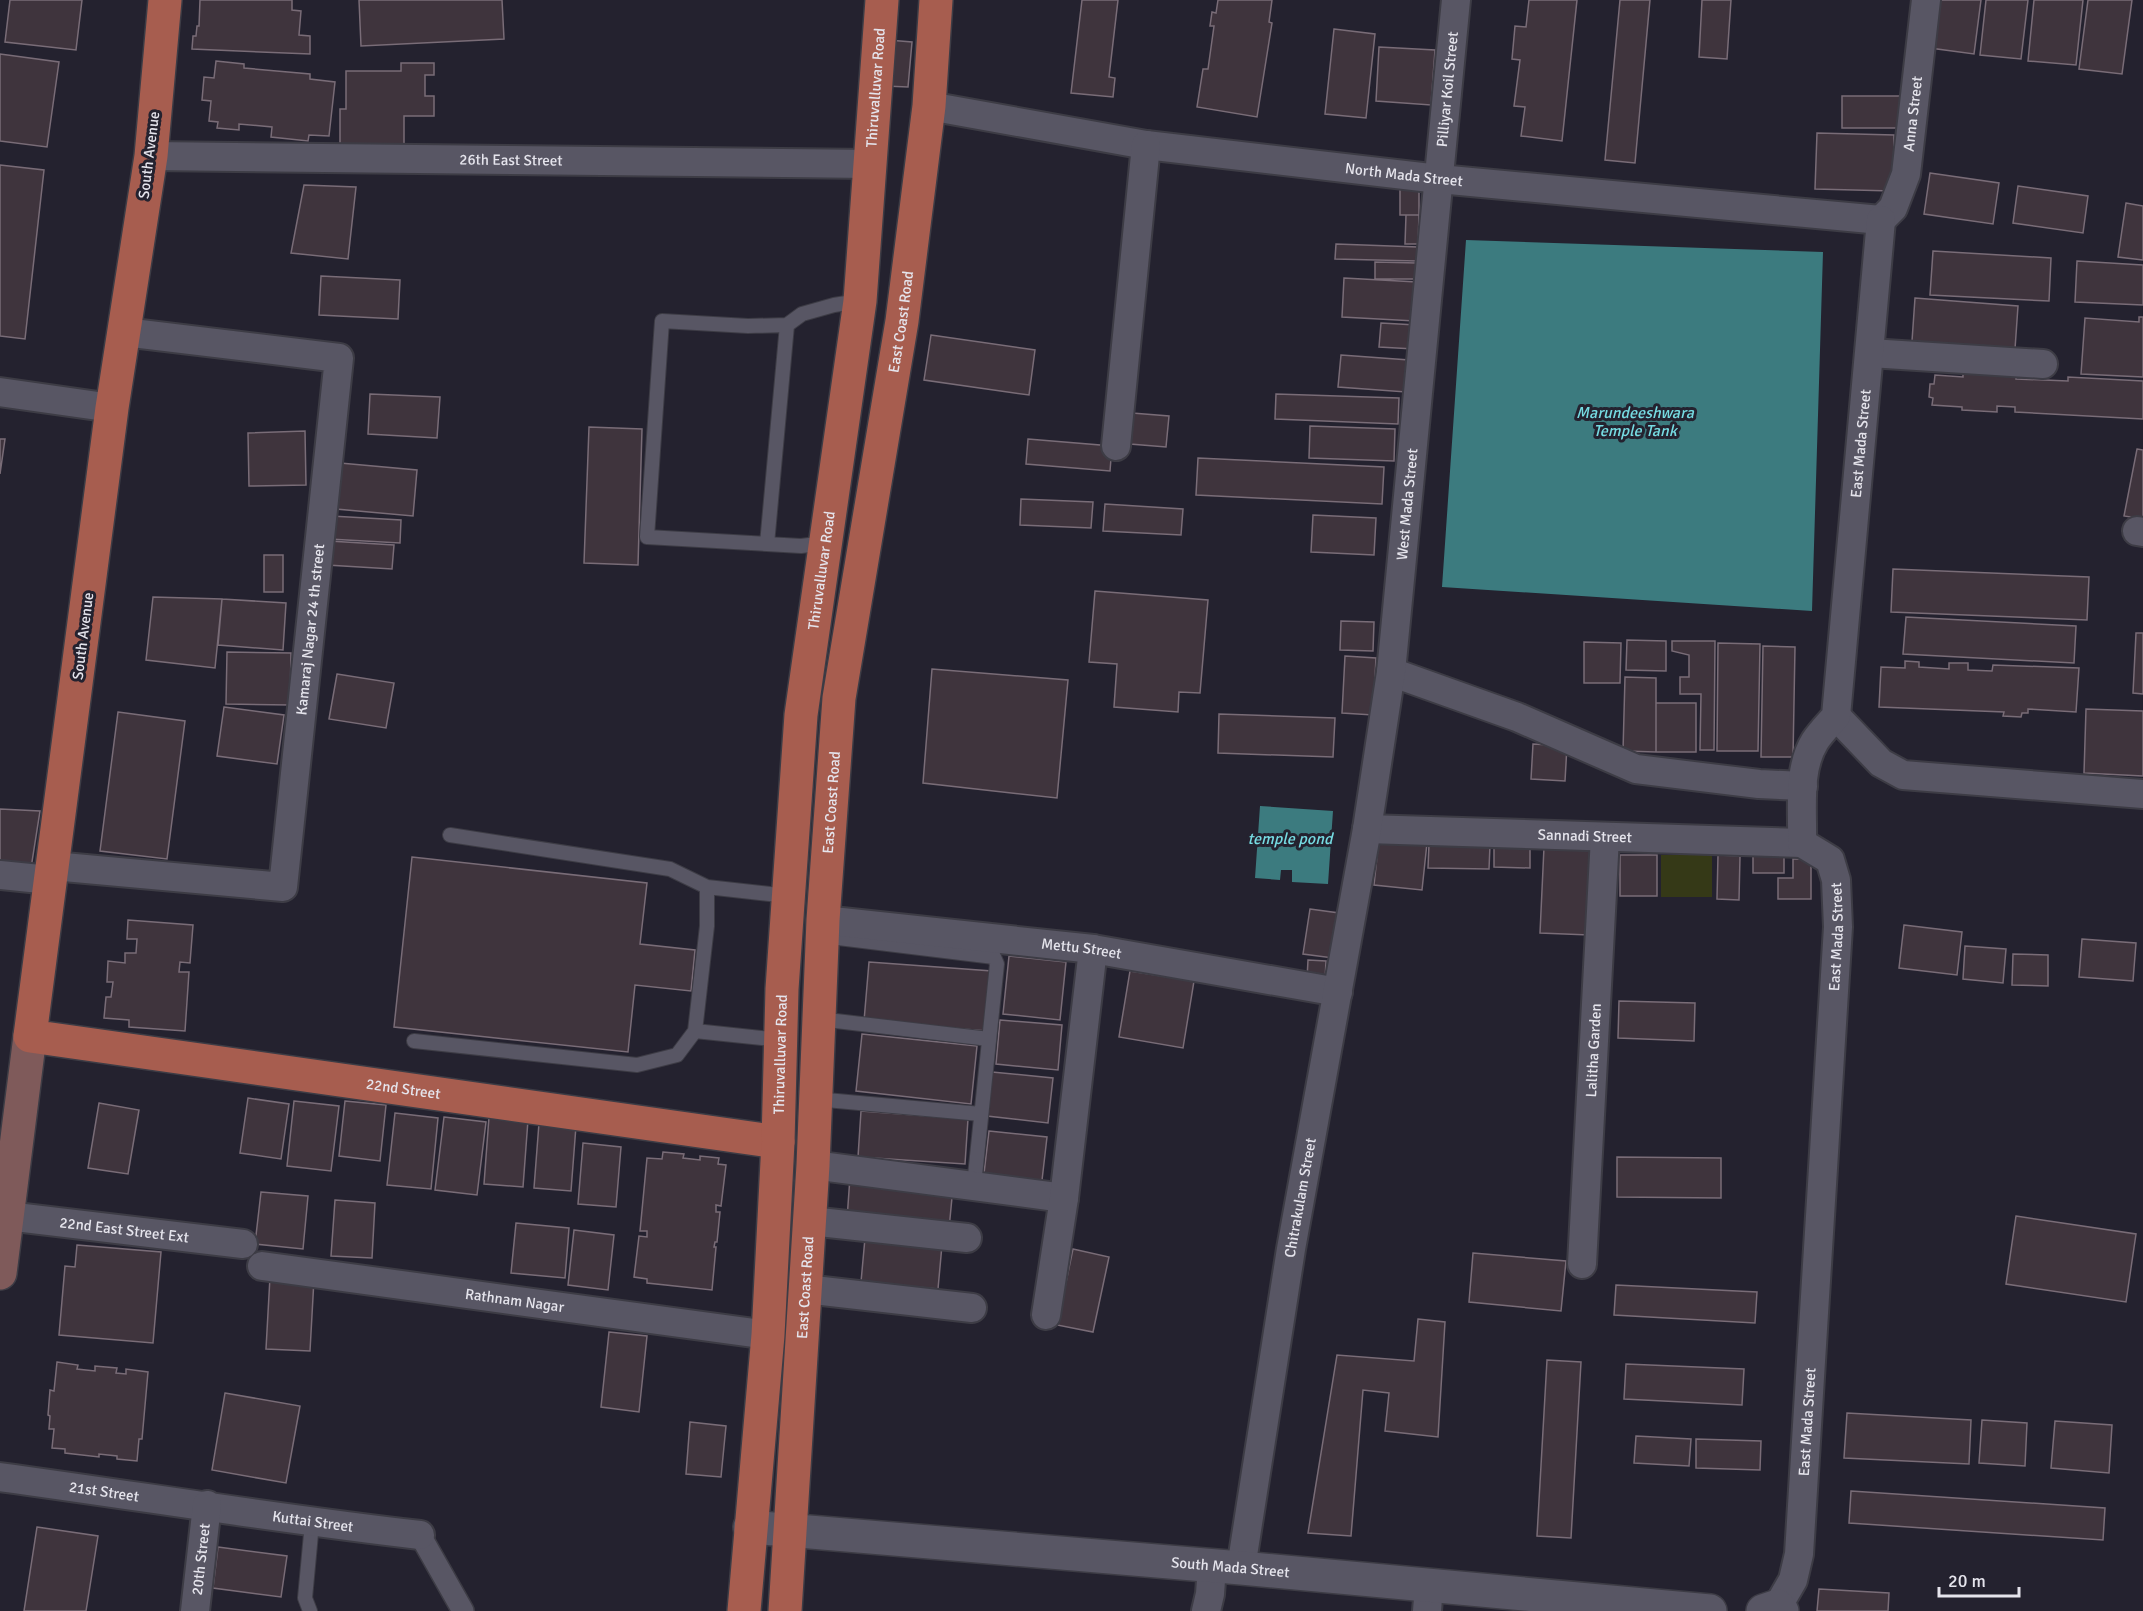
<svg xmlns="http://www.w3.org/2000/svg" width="2143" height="1611" viewBox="0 0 2143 1611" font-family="Signika,sans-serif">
	<rect width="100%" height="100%" fill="#24222f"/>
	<path fill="#353917" d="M1661,855H1712V897H1661Z"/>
	<path fill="#3c7b7f" d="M1466,240L1823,252L1812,611L1442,587Z
		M1260,806L1333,811L1328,884L1292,882V870H1281L1280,880L1255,878Z"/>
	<path fill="#3f343d" stroke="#796c77" stroke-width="1.5" d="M10,0H82L76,50L5,42Z
		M200,0H292V10L301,11L299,35L310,36V54L192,49L193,36H196L197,26H199Z
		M359,0H502L504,39L361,46Z
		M1082,0H1118L1109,77L1115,78L1113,97L1071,93Z
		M1218,0H1272L1269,22L1272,23L1257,117L1197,107L1203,69H1208L1214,26H1210L1212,12L1216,13Z
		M1529,0H1577L1562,141L1521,136L1525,107L1514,106L1520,60L1512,59L1515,26L1526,27Z
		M1620,0H1650L1635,163L1605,160Z
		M1702,0H1731L1727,59L1699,57Z
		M1936,0H1981L1974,54L1930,48Z
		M1986,0H2028L2021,59L1980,55Z
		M2034,0H2083L2076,65L2028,61Z
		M2088,0H2132L2122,74L2079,69Z
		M1334,29L1375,34L1366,118L1325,114Z
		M888,40L912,42L908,87L885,86Z
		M1379,47L1435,50L1431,105L1376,101Z
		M0,54L59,62L47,147L0,141Z
		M216,61L244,64V68L310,74V79L335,82L329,136L309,135L308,141L271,137L272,127L239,124V130L217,128L218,122L209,121L211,101L202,100L204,77L214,78Z
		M401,63H434V75H425V96H434V116H404V151H340V109H346V71H401Z
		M1842,96H1901V128H1842Z
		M1817,133L1894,135L1893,191L1815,189Z
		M0,165L44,170L25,339L0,336Z
		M1930,173L1999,183L1993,224L1924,214Z
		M304,185L356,187L348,259L291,253Z
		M2018,186L2088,196L2083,233L2013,223Z
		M1400,187H1419V215H1400Z
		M2126,203L2143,206V260L2118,257Z
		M1406,215H1419L1418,244H1405Z
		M1336,244L1418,247L1417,261L1335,259Z
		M1933,251L2051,258L2049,301L1930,295Z
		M2077,261L2143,265V305L2075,302Z
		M1375,262L1417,263V279H1375Z
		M321,276L400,280L398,319L319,315Z
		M1344,278L1417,282L1415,321L1342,317Z
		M1915,298L2018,306L2015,349L1912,341Z
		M2139,317H2143V377L2081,374L2085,318L2139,322Z
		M1381,323L1416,325L1414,349L1379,347Z
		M931,335L1035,350L1029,395L924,380Z
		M1341,355L1409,360L1406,392L1338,387Z
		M1963,372L2016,374V379L2068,381V377L2143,381V419L2015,412V407L1997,406V412L1962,410V407L1932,405L1933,398L1929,397L1930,384H1934L1935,375L1963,377Z
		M370,394L440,397L437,438L368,434Z
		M1276,394L1399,398L1398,424L1275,419Z
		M1132,413L1169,416L1166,447L1130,444Z
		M1310,426L1395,429L1394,461L1309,458Z
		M589,427L642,429L638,565L584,563Z
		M305,431L306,485L249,486L248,433Z
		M0,439H5L0,474Z
		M1028,439L1112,446L1110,471L1026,464Z
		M2137,449L2143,450V519L2124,516Z
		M1198,458L1384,467L1382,504L1196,495Z
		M340,463L417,470L413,516L336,509Z
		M1021,499L1093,502L1091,528L1020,525Z
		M1105,504L1183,509L1181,535L1103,531Z
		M1313,515L1376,518L1374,555L1311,552Z
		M331,516L401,520L400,543L329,539Z
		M329,541L394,545L392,569L327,565Z
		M264,555H283V592H264Z
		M1893,569L2089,577L2087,620L1891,612Z
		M1095,591L1208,600L1200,693L1179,692L1178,712L1114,707L1117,664L1089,662Z
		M153,597L222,599L215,668L146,660Z
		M222,599L286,603L283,650L218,645Z
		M1906,617L2076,626L2074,663L1903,654Z
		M1341,621L1374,622L1373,651L1340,650Z
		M2136,633H2143V694L2133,693Z
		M1627,640L1666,641V671L1626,670Z
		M1672,641H1715L1714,750H1700L1701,694H1680V677H1689V655L1672,651Z
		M1584,642L1621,643L1620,683H1584Z
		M1718,643L1760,644L1758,751H1717Z
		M1763,646L1795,647L1793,757H1761Z
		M227,652L291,653L290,705L226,704Z
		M1345,656L1376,658L1373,715L1342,713Z
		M1905,661L1919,662V667L1949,669V663H1968V670L1992,671L1993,665L2079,668L2076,712L2028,709V713H2022L2021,717L2003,716L2004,712L1879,707L1881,667L1905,668Z
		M932,669L1068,680L1057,798L923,783Z
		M337,674L394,683L386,728L329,719Z
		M1625,677L1656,678V752L1623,751Z
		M1656,703H1696V752H1656Z
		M224,707L284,715L277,764L217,756Z
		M2086,709L2143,711V776L2084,773Z
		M118,712L185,721L167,859L100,851Z
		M1219,714L1335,718L1333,757L1218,753Z
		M1533,744L1567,746L1565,781L1531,779Z
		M0,809L40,811L31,868L0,862Z
		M1379,838L1427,843L1422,890L1374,885Z
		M1429,844L1490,845L1489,869L1428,868Z
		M1494,844H1530V868L1494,867Z
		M1544,847L1593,849L1589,935L1540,933Z
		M1620,855H1657V896H1620Z
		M1718,855L1740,856L1739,900L1717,899Z
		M1784,855V873H1753V856Z
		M412,857L647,883L640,944L695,950L691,991L635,985L628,1052L394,1027Z
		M1793,859H1811V899H1778V878H1793Z
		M1310,909L1339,913L1333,958L1303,954Z
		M128,920L193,925L190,963L180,962L179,972H189L185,1031L129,1027V1020L104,1018L106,997H111L113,982H107L108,961L125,963V953H136L137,939H127Z
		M1904,925L1962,932L1957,975L1899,968Z
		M2082,939L2136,943L2133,981L2079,977Z
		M1965,946L2006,949L2003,983L1963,979Z
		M2013,954L2048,955V986L2012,985Z
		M1009,956L1066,962L1060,1020L1003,1014Z
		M1308,960L1326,961L1325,980L1307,979Z
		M869,962L992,971L987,1031L864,1021Z
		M1130,971L1194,981L1183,1048L1119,1037Z
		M1619,1001L1695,1003L1694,1041L1618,1038Z
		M1000,1020L1062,1025L1058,1070L996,1064Z
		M862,1034L977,1046L971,1104L856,1091Z
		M992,1072L1053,1078L1048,1123L987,1116Z
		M248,1098L289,1104L281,1159L240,1153Z
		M294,1101L339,1106L331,1171L287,1166Z
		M345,1101L386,1105L380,1161L339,1156Z
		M99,1103L139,1110L128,1174L88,1168Z
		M861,1111L968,1119L965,1164L858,1157Z
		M395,1113L438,1118L431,1189L387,1185Z
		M444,1117L486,1122L477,1195L435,1190Z
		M489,1117L528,1120L523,1187L484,1184Z
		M539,1123L576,1126L571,1191L534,1188Z
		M989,1131L1047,1137L1041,1189L983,1182Z
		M583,1143L621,1147L616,1207L578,1204Z
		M663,1152L684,1154L683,1158L700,1160V1156L719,1158L718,1164L726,1165L721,1206L716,1205V1212H720L717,1242H715L714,1247H716L712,1290L647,1283V1279L634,1277L639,1236L647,1237V1231H640L647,1158L662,1159Z
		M1617,1157L1721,1158V1198L1617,1197Z
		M850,1177L953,1187L949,1229L847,1219Z
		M261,1192L308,1196L303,1249L255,1244Z
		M335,1200L375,1203L372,1258L331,1256Z
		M2016,1216L2136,1234L2126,1302L2006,1284Z
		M516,1223L569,1228L565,1278L511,1273Z
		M574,1230L614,1235L608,1290L568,1285Z
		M865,1238L942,1245L938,1289L861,1282Z
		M77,1245L161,1252L153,1343L59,1335L65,1266L75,1267Z
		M1073,1249L1109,1257L1093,1332L1057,1325Z
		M1473,1253L1566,1261L1561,1311L1469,1302Z
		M270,1277L314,1279L310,1351L266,1349Z
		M1616,1285L1757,1292L1755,1323L1614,1315Z
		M1418,1319L1445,1322L1438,1437L1385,1431L1389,1393L1363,1390L1351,1536L1308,1533L1337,1355L1414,1361Z
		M609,1332L647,1336L639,1412L601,1407Z
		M1547,1360L1581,1362L1571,1538L1537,1536Z
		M57,1362L78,1365L77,1369L95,1371V1366L117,1368L116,1373L126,1374V1369L148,1372L142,1439H139L137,1461L117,1459V1456L99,1454V1457L65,1453V1449L52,1448L54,1429H49L50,1416L48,1415L50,1390L54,1391Z
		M1626,1364L1744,1369L1742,1405L1624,1399Z
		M225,1393L300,1406L286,1483L212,1470Z
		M1847,1413L1971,1420L1969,1464L1844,1458Z
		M1982,1420L2027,1423L2025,1466L1979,1463Z
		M2055,1421L2112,1425L2109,1473L2051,1468Z
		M690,1422L726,1426L721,1477L686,1474Z
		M1636,1436L1691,1439L1689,1466L1634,1463Z
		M1696,1439L1761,1441L1760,1470L1696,1468Z
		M1851,1491L2105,1508L2103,1540L1849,1523Z
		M37,1527L98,1536L86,1611H24Z
		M218,1547L287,1556L281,1597L213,1588Z
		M1819,1589L1889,1593L1888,1611H1817Z"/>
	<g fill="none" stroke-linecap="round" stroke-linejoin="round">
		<defs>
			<path id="service" d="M825,543L801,546L647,537L662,321L748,326L787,325L802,314L834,305L859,301
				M767,544L787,325
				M707,887L788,896
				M822,936L994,957L997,964L974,1185
				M819,1019L989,1039
				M695,1031L781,1040
				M414,1041L637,1065L677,1055L695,1031L707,926V887L670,869L450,835
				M815,1099L981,1114
				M310,1611L305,1598L312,1523"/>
			<path id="pedestrian" d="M420,1535L463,1611"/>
			<g id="minor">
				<path id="s1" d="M929,106L1146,145L1439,179L1881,220"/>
				<path id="s2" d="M151,156L871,164"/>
				<path id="s3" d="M1881,220L1893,208L1906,174L1926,0"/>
				<path d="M1870,353L2043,364"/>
				<path d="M0,392L112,408"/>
				<path d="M1116,446L1146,145"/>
				<path d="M2137,531L2143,532"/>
				<path d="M1391,672L1517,717L1636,769L1759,784L1803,786"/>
				<path d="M1836,716L1881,763L1903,775L2143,794"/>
				<path id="s4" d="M1367,829L1802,843"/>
				<path id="s5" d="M53,866L283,887L339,358L124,332"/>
				<path d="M0,875L50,880"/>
				<path id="s6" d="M823,920L1093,949L1338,992"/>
				<path d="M813,1165L1064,1198"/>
				<path id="s7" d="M7,1216L243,1244"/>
				<path d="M810,1221L967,1238"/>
				<path id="s8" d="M1582,1264L1605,837"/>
				<path id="s9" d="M262,1266L768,1335"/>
				<path d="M805,1289L972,1308"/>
				<path d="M1046,1315L1064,1198L1093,949"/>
				<path id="s10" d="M0,1477C140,1496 279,1519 420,1535"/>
				<path id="s11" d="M1241,1568L1291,1249L1367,829L1391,672L1456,0"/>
				<path id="s12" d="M1778,1606L1793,1580L1799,1554L1838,927L1836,880L1830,860L1802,843C1803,810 1797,770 1815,741C1821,732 1829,724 1836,716L1881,220"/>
				<path id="s13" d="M195,1611L207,1505"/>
				<path d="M1206,1611L1210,1594L1212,1566"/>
				<path d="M1427,1611L1429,1586"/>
			</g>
			<g id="tertiary">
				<path id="s14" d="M750,1527L1241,1568L1710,1611"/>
				<path d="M1763,1611L1778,1606L1782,1611"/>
			</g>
			<path id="secondary" d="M0,1273L30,1036"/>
			<g id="primary">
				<path id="s15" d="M165,0L151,156L112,408L30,1036L778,1142"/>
				<path id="s16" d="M744,1611L768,1335L778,1142L782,989L801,715L860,301L882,0"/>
				<path id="s17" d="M785,1611L813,1165L823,920L839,698L902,321L929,106L936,0"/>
			</g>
		</defs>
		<use href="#service" stroke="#3d3c45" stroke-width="16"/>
		<use href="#pedestrian" stroke="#3d3c45" stroke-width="24"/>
		<use href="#minor" stroke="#3d3c45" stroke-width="32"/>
		<use href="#tertiary" stroke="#3d3c45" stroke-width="36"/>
		<use href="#secondary" stroke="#3d3c45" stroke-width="36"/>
		<use href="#primary" stroke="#3d3c45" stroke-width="36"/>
		<use href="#service" stroke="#585664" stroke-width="14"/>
		<use href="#pedestrian" stroke="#585664" stroke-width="21"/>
		<use href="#minor" stroke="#585664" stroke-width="28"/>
		<use href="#tertiary" stroke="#585664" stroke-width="33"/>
		<use href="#secondary" stroke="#7f5a5a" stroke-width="33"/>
		<use href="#primary" stroke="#a75d4f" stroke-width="33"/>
	</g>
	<g text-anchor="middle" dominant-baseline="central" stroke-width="6" stroke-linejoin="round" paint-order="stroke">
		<g font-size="15" fill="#e5e4ec" stroke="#24222f">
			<text stroke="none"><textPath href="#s16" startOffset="1530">Thiruvalluvar Road</textPath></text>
			<text stroke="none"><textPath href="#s11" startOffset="1494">Pilliyar Koil Street</textPath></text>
			<text stroke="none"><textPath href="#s3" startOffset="114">Anna Street</textPath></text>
			<text transform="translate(149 155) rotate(-83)">South Avenue</text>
			<text stroke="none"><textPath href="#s2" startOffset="360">26th East Street</textPath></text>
			<text stroke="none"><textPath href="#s1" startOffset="480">North Mada Street</textPath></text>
			<text stroke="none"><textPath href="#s17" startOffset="1296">East Coast Road</textPath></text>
			<text stroke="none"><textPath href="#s12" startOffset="1196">East Mada Street</textPath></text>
			<text stroke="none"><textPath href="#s11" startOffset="1077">West Mada Street</textPath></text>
			<text stroke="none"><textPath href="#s16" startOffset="1044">Thiruvalluvar Road</textPath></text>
			<text stroke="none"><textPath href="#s5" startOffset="490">Kamaraj Nagar 24 th street</textPath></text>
			<text transform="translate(83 636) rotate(-83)">South Avenue</text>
			<text stroke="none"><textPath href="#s17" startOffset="810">East Coast Road</textPath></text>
			<text stroke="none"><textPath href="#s4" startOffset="218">Sannadi Street</textPath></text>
			<text stroke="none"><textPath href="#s12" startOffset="675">East Mada Street</textPath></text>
			<text stroke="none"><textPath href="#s6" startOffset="260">Mettu Street</textPath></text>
			<text stroke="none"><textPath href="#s8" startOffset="214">Lalitha Garden</textPath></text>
			<text stroke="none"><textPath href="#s16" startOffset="558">Thiruvalluvar Road</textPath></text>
			<text stroke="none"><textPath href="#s15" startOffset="1422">22nd Street</textPath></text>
			<text stroke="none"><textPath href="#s11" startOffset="375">Chitrakulam Street</textPath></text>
			<text stroke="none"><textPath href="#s7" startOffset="118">22nd East Street Ext</textPath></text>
			<text stroke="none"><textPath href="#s17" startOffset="324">East Coast Road</textPath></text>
			<text stroke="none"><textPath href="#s9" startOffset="255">Rathnam Nagar</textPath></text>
			<text stroke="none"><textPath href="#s12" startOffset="189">East Mada Street</textPath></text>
			<text stroke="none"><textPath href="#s10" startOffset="105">21st Street</textPath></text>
			<text stroke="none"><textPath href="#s10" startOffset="316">Kuttai Street</textPath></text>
			<text stroke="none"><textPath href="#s13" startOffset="52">20th Street</textPath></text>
			<text stroke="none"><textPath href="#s14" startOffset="482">South Mada Street</textPath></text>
		</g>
		<g font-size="16" font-style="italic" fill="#76dbe2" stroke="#24222f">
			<text x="1635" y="413">Marundeeshwara<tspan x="1635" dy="18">Temple Tank</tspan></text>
			<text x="1290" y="839">temple pond</text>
		</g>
	</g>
	<path d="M1939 1587v9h80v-9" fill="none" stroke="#e5e4ec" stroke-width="3"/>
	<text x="1948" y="1587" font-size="18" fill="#e5e4ec" stroke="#24222f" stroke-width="4.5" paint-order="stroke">20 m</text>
</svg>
